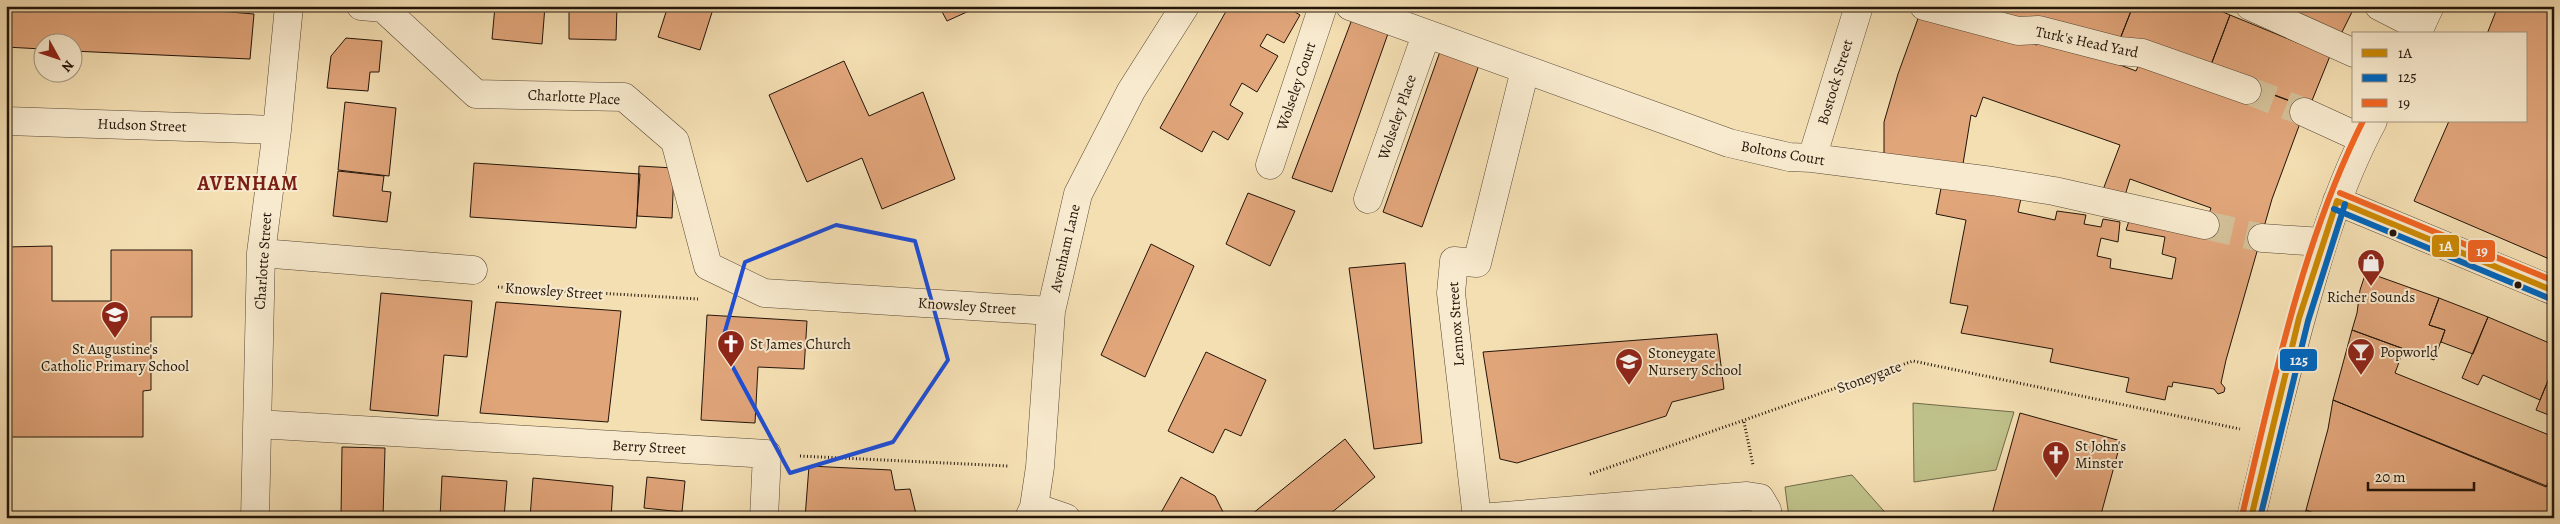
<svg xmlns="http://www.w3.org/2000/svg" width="2560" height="524" viewBox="0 0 2560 524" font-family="Alegreya,serif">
	<rect width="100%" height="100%" fill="#f4dfb3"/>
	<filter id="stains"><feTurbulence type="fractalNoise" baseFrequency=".004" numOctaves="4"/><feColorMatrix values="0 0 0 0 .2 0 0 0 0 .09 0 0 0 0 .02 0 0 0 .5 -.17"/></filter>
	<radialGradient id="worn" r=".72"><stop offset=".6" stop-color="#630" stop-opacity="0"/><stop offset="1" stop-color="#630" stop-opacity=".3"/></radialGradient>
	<path fill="#bfc18a" stroke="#706a49" d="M1913,403L2014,412L1996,470L1914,482Z
		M1852,475L1890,518H1789L1785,487Z"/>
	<path fill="#e1a57a" stroke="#221408" d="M6,6H157L254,14L250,59L72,51V42H42V49L6,47Z
		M495,6H545L542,44L492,39Z
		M569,6H617L616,40L569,39Z
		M668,6H714L700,50L658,37Z
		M939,6H980L947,21Z
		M1229,6H1285L1300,15L1284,43L1267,34L1260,46L1278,56L1257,92L1242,83L1230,105L1243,113L1228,140L1213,131L1202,152L1160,128Z
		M1952,6H2133L2120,39Z
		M2133,6H2209L2230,15L2209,70L2120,39Z
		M2281,6H2355L2340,36Z
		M2498,6H2554V261L2414,201L2449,121H2526V34H2487Z
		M1920,13L2037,45L2041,35L2136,71L2141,60L2249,86L2306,107L2272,199L2226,360L2221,383L2225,388L2224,392L2218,394L2214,389L2173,382L2172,387L2168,386L2165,400L2126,392L2129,378L2050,362L2053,349L1961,333L1968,306L1950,303L1966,220L1936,214L1942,183L2022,194L2018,212L2055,220L2057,211L2086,215L2084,224L2101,227L2103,219L2120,222L2118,242L2101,238L2097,256L2111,259L2110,268L2172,279L2176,258L2162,254L2165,237L2126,230L2129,221L2207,219L2211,208L2130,179L2123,202L2101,195L2120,145L1983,97L1976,117L1971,115L1963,164L1884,156V122L1898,74Z
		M1354,14L1390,28L1332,192L1292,178Z
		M2230,15L2330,56L2309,108L2209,70Z
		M346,38L382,41L379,72H370L368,91L327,88L331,56Z
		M1442,46L1479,65L1422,227L1383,212Z
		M844,61L869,116L923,92L955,179L882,209L862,158L807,182L769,95Z
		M345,102L396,108L389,176L338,170Z
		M474,163L640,174L636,228L470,217Z
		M639,166L674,168L672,218L637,216Z
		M338,171L384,176L382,191L391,192L387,222L333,216Z
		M1248,193L1295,211L1270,266L1226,244Z
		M1151,244L1194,266L1145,377L1101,355Z
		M52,246V301H111V250H192V317H151V390L143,391V437H9V317H6V247Z
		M1405,263L1422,443L1374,449L1349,268Z
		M2366,272L2439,298L2429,325L2445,330L2434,360L2352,330L2357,313L2360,290Z
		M381,293L472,301L467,357L444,355L438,416L370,410Z
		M2439,298L2488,317L2473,354L2441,342L2445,330L2429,325Z
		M496,302L621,311L608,422L480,413Z
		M707,315L807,321L804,369L758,367L755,423L701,420Z
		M2488,317L2554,345V366L2540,400L2483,375L2478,385L2462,378Z
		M2352,330L2404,349L2395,373L2554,437V470L2546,487L2333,400Z
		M1717,334L1724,389L1672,402L1666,416L1517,463L1500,459L1483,352Z
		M1206,352L1266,380L1241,436L1225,429L1213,453L1168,431Z
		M2554,366V417L2536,410Z
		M6,373H9V394H6Z
		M2333,400L2554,489V518L2544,515L2543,518H2326L2306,510L2328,429Z
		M2020,413L2121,441L2100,518H1991Z
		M1345,439L1375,477L1325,518H1255L1252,514Z
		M342,447L385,448L383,518H341Z
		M809,466L891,470L895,490L910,489L917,518H805Z
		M442,476L507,481L504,518H440Z
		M647,477L685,481L682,512L644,508Z
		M1181,477L1215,496L1226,518H1158Z
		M533,478L613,486L611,518H530Z
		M2306,510L2326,518H2304Z"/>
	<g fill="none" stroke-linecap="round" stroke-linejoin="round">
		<path stroke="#d4c199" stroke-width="28" stroke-dasharray="28 14" stroke-linecap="butt" d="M2247,90L2304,112
			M2205,225L2262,238"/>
		<defs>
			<path id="minor" d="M361,6L383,8L476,94L624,97L675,141L708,266L764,293L1051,311
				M1350,6L1729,143L1789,157L1812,158L1992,181L2054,191L2205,225
				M1924,6L2018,31L2039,30L2120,51L2142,53L2247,90
				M2250,6L2354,53
				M2379,6L2420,27
				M2417,34L2430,6
				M2304,112L2363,139
				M6,121L277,130
				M1812,158L1859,6
				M1270,165L1323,6
				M1368,199L1426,35
				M2337,201L2554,291
				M2262,238L2322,242
				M261,253L473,270
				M257,424L767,454L764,518
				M1034,507L1066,518
				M255,518L261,253L277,130L289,6
				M1029,518L1034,507L1040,467L1051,311L1078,194L1131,91L1185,6
				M1477,518L1451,293L1454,261L1477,263L1525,70
				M1480,518L1747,496L1760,498L1767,510L1768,518
				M2251,518C2265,456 2281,394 2297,333C2317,260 2337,188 2373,121"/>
		</defs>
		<use href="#minor" stroke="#564733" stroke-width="29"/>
		<path stroke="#221408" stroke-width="3" stroke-dasharray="1 2.5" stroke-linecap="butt" d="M498,287L698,299
			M1744,422L1753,465
			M800,456L1008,466
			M1590,474L1913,361L2240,429"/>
		<use href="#minor" stroke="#f8eace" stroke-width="28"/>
		<defs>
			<path id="bus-1" d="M2337,201L2554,291
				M2251,518L2299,318L2337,201"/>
			<path id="bus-2" d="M2334,209L2551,299
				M2260,518L2308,321L2345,204"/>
			<path id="bus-3" d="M2340,193L2554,281
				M2242,516C2273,384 2302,242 2363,121"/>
		</defs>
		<use href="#bus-1" stroke="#f8eace" stroke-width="10"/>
		<use href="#bus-2" stroke="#f8eace" stroke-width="10"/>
		<use href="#bus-3" stroke="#f8eace" stroke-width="10"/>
		<use href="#bus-1" stroke="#cc8902" stroke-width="6"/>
		<use href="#bus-2" stroke="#0065bd" stroke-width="6"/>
		<use href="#bus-3" stroke="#f26522" stroke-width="6"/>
	</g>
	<path fill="none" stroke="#1d4ed8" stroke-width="4" stroke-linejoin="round" d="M836,225L915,241L948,360L893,442L790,473L721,345L745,262Z"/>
	<defs>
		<symbol id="shop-pin" viewBox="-11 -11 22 30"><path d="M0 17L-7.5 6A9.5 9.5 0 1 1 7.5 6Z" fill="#8f2418" stroke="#f8eace"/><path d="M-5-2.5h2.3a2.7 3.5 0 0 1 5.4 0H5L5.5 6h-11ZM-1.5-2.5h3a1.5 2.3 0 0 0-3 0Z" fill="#fff"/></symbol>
		<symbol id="school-pin" viewBox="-11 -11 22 30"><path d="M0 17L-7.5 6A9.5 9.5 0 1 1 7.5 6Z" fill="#8f2418" stroke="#f8eace"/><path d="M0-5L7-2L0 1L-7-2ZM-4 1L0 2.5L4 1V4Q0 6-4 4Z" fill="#fff"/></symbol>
		<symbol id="church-pin" viewBox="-11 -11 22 30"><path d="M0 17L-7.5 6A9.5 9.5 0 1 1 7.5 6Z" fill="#8f2418" stroke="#f8eace"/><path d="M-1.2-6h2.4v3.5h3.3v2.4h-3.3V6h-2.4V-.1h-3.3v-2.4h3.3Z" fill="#fff"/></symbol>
		<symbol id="bar-pin" viewBox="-11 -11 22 30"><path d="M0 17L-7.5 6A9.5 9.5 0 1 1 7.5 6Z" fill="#8f2418" stroke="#f8eace"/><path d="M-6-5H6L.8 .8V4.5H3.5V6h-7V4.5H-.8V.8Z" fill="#fff"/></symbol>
	</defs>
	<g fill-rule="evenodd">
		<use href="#shop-pin" x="2355" y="247" width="32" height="43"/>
		<use href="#school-pin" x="99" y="299" width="32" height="43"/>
		<use href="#church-pin" x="715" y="328" width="32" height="43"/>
		<use href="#bar-pin" x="2345" y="336" width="32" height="43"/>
		<use href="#school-pin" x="1613" y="346" width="32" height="43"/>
		<use href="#church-pin" x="2040" y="439" width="32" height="43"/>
	</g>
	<g fill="#221408" stroke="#f8eace" stroke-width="2">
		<circle cx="2393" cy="233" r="4.5"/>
		<circle cx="2518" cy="285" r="4.5"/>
	</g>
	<g text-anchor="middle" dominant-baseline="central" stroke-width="4" stroke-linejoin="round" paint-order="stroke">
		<g font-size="15" fill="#221408" stroke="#f8eace">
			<text transform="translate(2087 42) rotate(12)">Turk's Head Yard</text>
			<text transform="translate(1835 82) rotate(-73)">Bostock Street</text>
			<text transform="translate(1296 86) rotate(-71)">Wolseley Court</text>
			<text transform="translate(574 97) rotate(3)">Charlotte Place</text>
			<text transform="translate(1397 117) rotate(-71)">Wolseley Place</text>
			<text transform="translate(142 125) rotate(2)">Hudson Street</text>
			<text transform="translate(1783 153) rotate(10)">Boltons Court</text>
			<text transform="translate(1065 248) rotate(-77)">Avenham Lane</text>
			<text transform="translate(263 261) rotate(-86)">Charlotte Street</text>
			<text transform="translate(554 291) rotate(4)">Knowsley Street</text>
			<text transform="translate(967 306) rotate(4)">Knowsley Street</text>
			<text transform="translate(1456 324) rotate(-94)">Lennox Street</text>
			<text transform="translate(1869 377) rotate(-20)">Stoneygate</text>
			<text transform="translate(649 447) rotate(3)">Berry Street</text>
		</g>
		<g font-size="15" fill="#221408" stroke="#f8eace" text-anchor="start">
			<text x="2371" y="297" text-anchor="middle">Richer Sounds</text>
			<text x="750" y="344">St James Church</text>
			<text x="115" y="349" text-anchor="middle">St Augustine's<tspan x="115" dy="17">Catholic Primary School</tspan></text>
			<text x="2380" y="352">Popworld</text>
			<text x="1648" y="353">Stoneygate<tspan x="1648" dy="17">Nursery School</tspan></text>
			<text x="2075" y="446">St John's<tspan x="2075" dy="17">Minster</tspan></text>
		</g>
		<g font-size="20" font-weight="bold" letter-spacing="1" fill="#7a1f14" stroke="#f8eace">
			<text x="248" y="183">AVENHAM</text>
		</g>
	</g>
	<g stroke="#f8eace" stroke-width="2">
		<rect x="2431" y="234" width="29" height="24" rx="5" fill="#cc8902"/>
		<rect x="2467" y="239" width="29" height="24" rx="5" fill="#f26522"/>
		<rect x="2279" y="348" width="39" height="24" rx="5" fill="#0065bd"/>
	</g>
	<g font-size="14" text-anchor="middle" font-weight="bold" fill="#fff">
		<text x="2446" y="251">1A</text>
		<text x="2482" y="256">19</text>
		<text x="2299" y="365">125</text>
	</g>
	<rect width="2560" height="524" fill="none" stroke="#f4dfb3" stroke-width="25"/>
	<rect x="8" y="8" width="2545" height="509" fill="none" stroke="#221408" stroke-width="2.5"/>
	<rect x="12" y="12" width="2535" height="499" fill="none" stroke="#221408"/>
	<rect x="2352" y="32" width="175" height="90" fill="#f8eace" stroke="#a2947f"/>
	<rect x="2362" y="49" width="25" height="8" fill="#cc8902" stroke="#a2947f"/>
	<text x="2398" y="58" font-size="15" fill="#221408">1A</text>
	<rect x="2362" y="74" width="25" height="8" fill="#0065bd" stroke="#a2947f"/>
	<text x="2398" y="82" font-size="15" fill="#221408">125</text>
	<rect x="2362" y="99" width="25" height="8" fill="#f26522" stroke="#a2947f"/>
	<text x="2398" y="108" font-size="15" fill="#221408">19</text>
	<g transform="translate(58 58) rotate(130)"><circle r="24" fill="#f8eace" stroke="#a2947f"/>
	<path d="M0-4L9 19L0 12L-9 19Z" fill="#8f2418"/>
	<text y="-8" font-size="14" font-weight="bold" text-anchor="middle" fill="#221408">N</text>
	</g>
	<path d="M2368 482v8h106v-8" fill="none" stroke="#221408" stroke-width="2.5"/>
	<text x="2375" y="482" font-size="15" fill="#221408" stroke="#f8eace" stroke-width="4" paint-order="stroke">20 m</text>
	<rect width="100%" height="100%" filter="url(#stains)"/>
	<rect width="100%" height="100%" fill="url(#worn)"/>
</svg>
